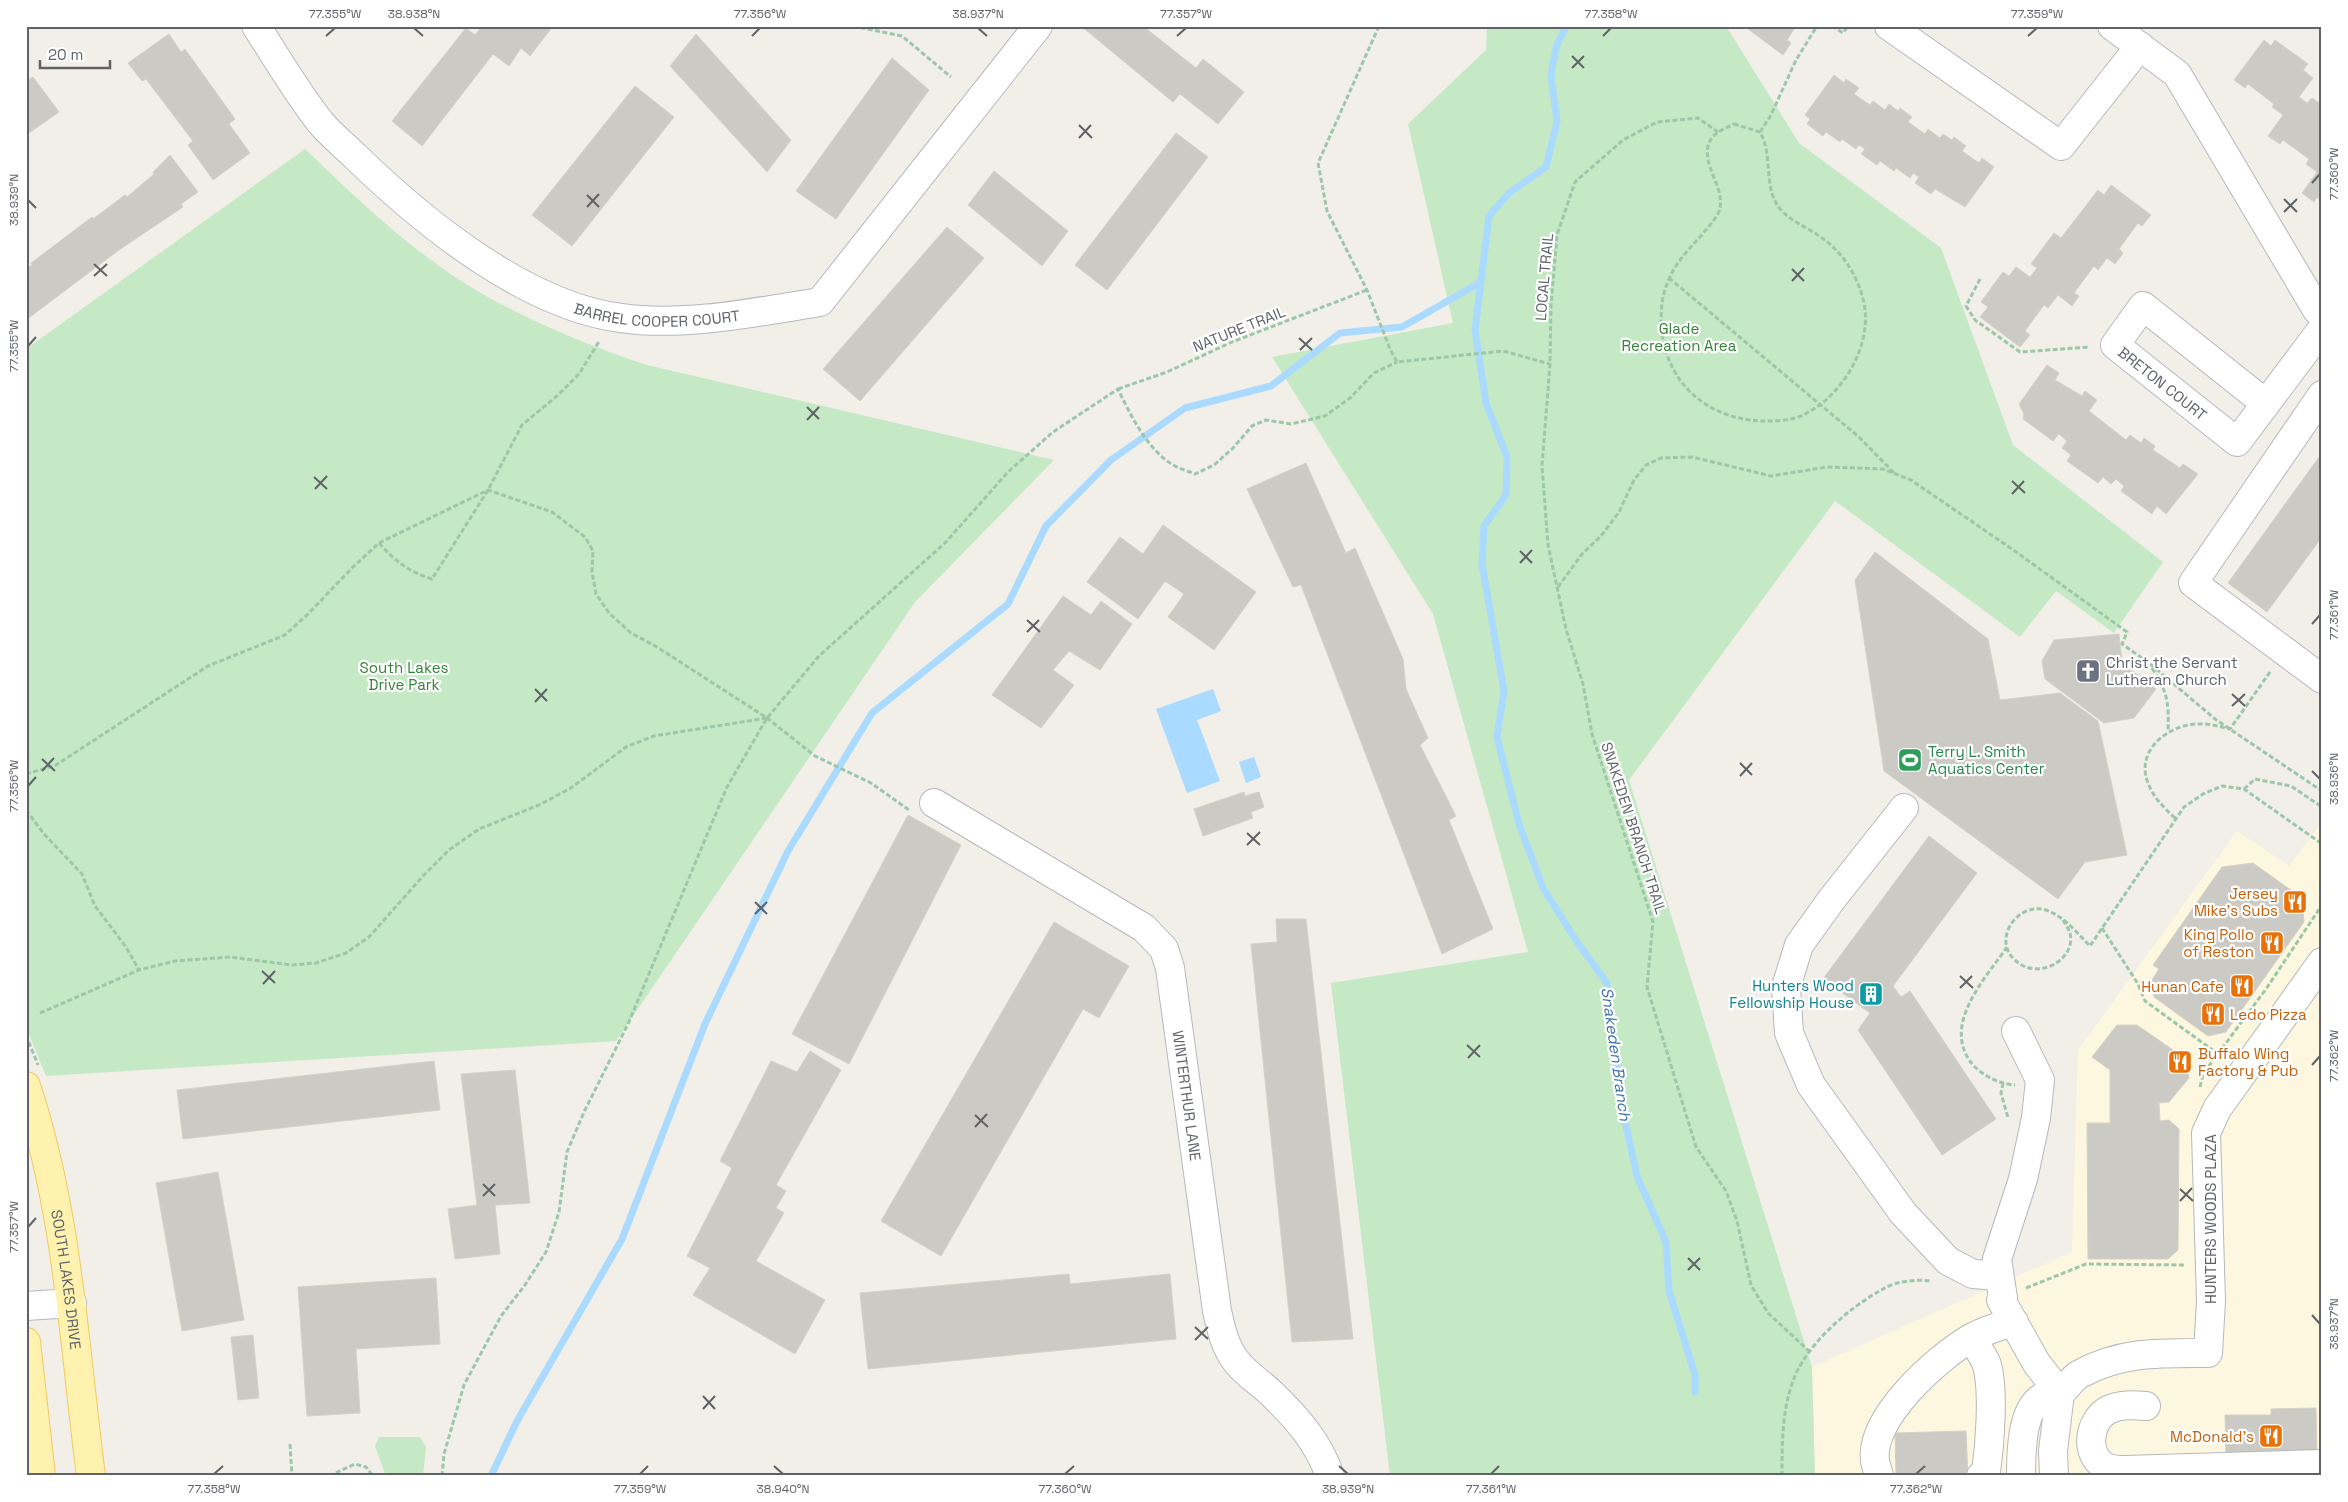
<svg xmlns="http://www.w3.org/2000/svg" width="2348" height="1502" viewBox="0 0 2348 1502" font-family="'Space Grotesk',sans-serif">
	<rect width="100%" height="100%" fill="#f1efe8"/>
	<path fill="#fef7e0" d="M2322,822V1476H1815L1812,1367L2072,1252L2078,1050L2237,831L2289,866Z"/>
	<path fill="#c5e8c5" d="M1487,26H1726L1799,143L1941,248L2013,445L2163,562L2114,633L2056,591L2020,637L1835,501L1629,780L1812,1367L1815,1476H1390L1331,983L1528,952L1433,614L1272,357L1453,323L1408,124L1486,50Z
		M305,149C349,191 392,233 442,268C499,309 580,343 647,365L1054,460L915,602L616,1041L46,1076L26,1027V349Z
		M379,1437H420L426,1447L423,1476H386L375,1446Z"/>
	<path fill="#aadaff" d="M1213,689L1221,711L1197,720L1220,781L1187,793L1156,709Z
		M1254,757L1261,777L1246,783L1239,762Z"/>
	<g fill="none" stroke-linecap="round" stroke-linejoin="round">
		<path stroke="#aadaff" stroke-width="7" d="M1566,26L1556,47L1551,75L1557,122L1546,167L1509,193L1489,216L1475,330L1486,403L1507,457L1506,495L1484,526L1482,564L1504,691L1497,737L1519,824L1543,888L1577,942L1607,983L1621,1103L1637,1176L1666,1242L1669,1291L1695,1375V1392
			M491,1476L517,1421L622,1239L705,1024L788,851L872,713L1008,604L1046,526L1111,460L1185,408L1271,386L1340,333L1402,327L1481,282"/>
	</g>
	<path fill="#cccac5" stroke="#d6d1c6" d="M482,26H553L530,56L521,48L509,66L493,54L422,146L392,121L466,28L475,35Z
		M1081,26H1143L1196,68L1203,59L1244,92L1218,124L1180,94L1173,102Z
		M1744,26H1796L1787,40L1791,43L1783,55Z
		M169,34L181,52L185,49L235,119L229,124L250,153L213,180L188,145L193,141L146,79L142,81L128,63Z
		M696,34L791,140L767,172L670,66Z
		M2264,40L2271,46L2275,40L2308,64L2303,70L2313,78L2299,97L2307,103L2312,98L2322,105V201L2317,197L2314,202L2302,193L2317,172L2306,164L2309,159L2283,140L2280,144L2268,136L2283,115L2272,107L2274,104L2248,84L2245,88L2234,80Z
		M892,58L929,90L836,219L796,191Z
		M1834,75L1844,83L1846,79L1859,88L1854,94L1870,105L1873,101L1885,110L1889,104L1898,111L1900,108L1912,117L1908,122L1925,134L1928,129L1940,138L1943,134L1952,140L1954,137L1966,146L1962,151L1979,163L1982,158L1994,167L1965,207L1935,189L1931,194L1915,183L1919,177L1913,173L1910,178L1896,168L1894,171L1880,161L1877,165L1861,154L1865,149L1859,145L1856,149L1842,139L1840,142L1826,132L1823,136L1807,124L1810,119L1805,115Z
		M33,77L59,112L26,135V81Z
		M635,86L674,117L572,246L532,215Z
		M1176,133L1208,157L1107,290L1075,265Z
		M170,155L198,192L181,204L183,207L119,250L26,320V269L32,265L31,263L92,217L93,219L125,195L127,197L154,174L153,172Z
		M994,171L1068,231L1042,266L968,205Z
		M2111,185L2151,215L2142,226L2138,223L2119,249L2123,253L2115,264L2107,258L2098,270L2094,266L2074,293L2079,296L2072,306L2058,295L2048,308L2044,305L2025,331L2030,335L2020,347L1980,317L1988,307L1981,302L2003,272L2009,276L2016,267L2030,277L2037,268L2031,264L2054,233L2061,238L2098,190L2104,195Z
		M947,227L984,258L860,401L823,369Z
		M2047,365L2059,373L2055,380L2082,396L2085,391L2097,400L2089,411L2126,440L2130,435L2141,443L2144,438L2155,446L2153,450L2180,468L2183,464L2198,474L2166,514L2157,506L2152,514L2121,491L2124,486L2116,479L2111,484L2103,477L2098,483L2067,461L2071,455L2062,448L2067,441L2059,434L2053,441L2023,419L2024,414L2019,404Z
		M2322,453V537L2267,612L2228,583Z
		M1306,463L1346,553L1355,548L1403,659L1406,689L1428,738L1420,745L1456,816L1449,820L1493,929L1442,954L1301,585L1293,587L1247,489Z
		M1163,525L1256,592L1214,650L1168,617L1184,594L1165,581L1138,619L1087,582L1120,537L1143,554Z
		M1875,552L1988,639L2000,700L2060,693L2098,721L2127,855L2085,862L2058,899L1884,771L1855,580Z
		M1063,596L1091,615L1101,601L1132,624L1100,670L1069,651L1053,670L1074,685L1041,728L992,695Z
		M2119,634L2122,663L2156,689L2134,718L2104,723L2045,679L2042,661L2054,640Z
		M1244,792L1245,796L1259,792L1264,807L1251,812L1253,818L1203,836L1194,809Z
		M908,815L961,845L849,1064L792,1034Z
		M1929,836L1977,873L1893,986L1901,997L1910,991L1996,1119L1942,1155L1858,1030L1870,1013L1823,979Z
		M2253,863L2302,898L2304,922L2226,1032L2208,1036L2154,997L2152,980L2159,969L2153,965L2222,867Z
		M1276,919H1306L1353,1339L1292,1342L1251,944L1277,942Z
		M1054,922L1129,966L1099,1018L1083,1009L941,1256L881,1221Z
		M2117,1025H2137L2186,1059L2189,1078L2169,1102L2159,1103L2160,1121L2169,1120L2179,1129L2178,1250L2168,1259H2088L2087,1123H2110V1070L2092,1057Z
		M810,1051L841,1070L776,1185L786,1191L776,1208L784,1213L756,1261L825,1300L795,1354L693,1295L710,1268L687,1256L732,1168L720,1161L771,1061L797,1072Z
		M434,1061L440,1110L183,1139L177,1090Z
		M515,1070L530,1203L495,1205L500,1254L455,1259L448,1209L477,1205L461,1074Z
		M218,1172L244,1320L182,1331L156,1183Z
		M1069,1274L1070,1284L1170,1274L1176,1339L868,1369L860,1293Z
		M436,1278L440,1344L356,1349L360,1413L307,1416L298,1287Z
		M253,1335L259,1398L238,1400L231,1337Z
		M2316,1408L2317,1456L2226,1457L2225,1415H2271V1409Z
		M1966,1431L1968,1476H1896L1895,1433Z"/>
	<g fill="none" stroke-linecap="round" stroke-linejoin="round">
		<defs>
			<g id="minor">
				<path id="s1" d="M256,26C277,58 297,93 321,123C332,136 345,146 357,158C423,222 526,306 621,318C684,327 757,312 820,302L1038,26"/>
				<path d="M1889,26L2061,146L2140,46"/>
				<path d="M2112,26L2177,74L2317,310L2322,313"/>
				<path d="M2322,395L2193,583L2322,679"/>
				<path id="s2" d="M2265,403L2143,306L2115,345L2237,442L2322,329"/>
				<path id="s3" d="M934,803L1144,928L1164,949L1170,968L1217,1311C1221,1329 1225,1347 1236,1361C1245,1373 1259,1382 1270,1392C1296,1417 1318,1441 1330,1476"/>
				<path d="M1904,808L1832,899L1799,945L1786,987L1789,1033L1811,1085L1903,1213L1948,1261L1973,1274L1999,1276"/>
				<path d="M2016,1031L2040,1080L2036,1118L2023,1179L1997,1259L2003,1298L2001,1300L2037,1364L2060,1393"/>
				<path d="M26,1306L72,1303"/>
				<path d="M1971,1338C1976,1346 1984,1356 1987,1365C1994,1392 1990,1444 1986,1472L1981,1476"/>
				<path d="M2146,1406C2133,1405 2120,1404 2108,1410C2089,1421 2084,1453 2104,1466C2110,1470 2118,1470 2126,1470L2322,1464"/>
				<path d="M1879,1476C1878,1471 1876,1466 1875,1461C1869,1418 1937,1358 1971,1338C1984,1331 1999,1326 2014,1322"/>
				<path d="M2021,1476C2021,1455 2021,1408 2043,1397C2048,1395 2056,1395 2061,1392C2068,1387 2072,1378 2080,1374C2122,1351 2162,1353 2208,1353L2211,1301L2206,1133L2217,1109L2322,962"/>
				<path d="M2054,1476L2053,1451L2060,1393"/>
			</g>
			<g id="major">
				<path id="s4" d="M26,1086C68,1212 74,1345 91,1476"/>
				<path d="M26,1342L41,1476"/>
			</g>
		</defs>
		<use href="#minor" stroke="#b5b8bc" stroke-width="30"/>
		<use href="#major" stroke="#f2c960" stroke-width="30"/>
		<path stroke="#9cc7a9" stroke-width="3" stroke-dasharray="5 2.5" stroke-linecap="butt" d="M853,26L902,36L951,77
			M1379,26L1318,163L1327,211L1367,290L1390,349L1397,362L1503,351L1550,364
			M1832,26L1843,33L1848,26
			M1734,124L1760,132C1774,156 1762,188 1781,210C1790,220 1802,225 1813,232C1840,248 1857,272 1864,303C1869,328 1861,353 1848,374C1836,392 1822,406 1803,415C1791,421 1776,421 1764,421C1711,420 1669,387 1662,333C1660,315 1661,297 1669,279C1679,255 1701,239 1716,217C1733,193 1696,164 1711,139C1716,131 1727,128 1734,124Z
			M1718,132L1698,118L1657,122L1623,140L1575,182L1557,235L1551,305L1550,364L1542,466L1548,545L1566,629L1583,684L1592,734L1653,922L1647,987L1696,1147L1726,1191L1737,1221L1751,1285L1768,1313L1810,1352
			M1760,132L1771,115L1796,60L1817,26
			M1669,278L1859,437L1895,474
			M1980,279L1966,306L1975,320L2020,352L2090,347
			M1118,389L1167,372L1232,342L1367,290
			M379,543C395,561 409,572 432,579L488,490L522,425L558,395L579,374L600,340
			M1558,587L1582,554L1601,536L1619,512L1634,480L1646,465L1661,458L1692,457L1771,476L1827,467L1883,469L1911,480L2012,549L2127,632L2122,644L2149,663L2215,719L2322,791
			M2152,668C2168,692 2169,704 2168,732
			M26,774L56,765L208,666L285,635L309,613L352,568L379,543L488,490L552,512L585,537L593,551L592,572L596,594L609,613L631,633L657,647L767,718L815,756L871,783L909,810
			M2244,789L2255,779L2291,786L2322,807
			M26,810L44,834L82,874L95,906L126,947L139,970
			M2175,818C2162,806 2151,795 2146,777C2139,745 2174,722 2203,724C2212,724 2221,727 2230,729L2270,672
			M2063,920C2065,924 2069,929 2070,933C2077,960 2035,984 2012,957C1994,936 2019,902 2046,910C2064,916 2077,933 2090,946L2184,807L2203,794L2222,786L2244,789L2322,844
			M2102,928L2138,984L2145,1001L2218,1054
			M2007,947C1985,979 1939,1027 1974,1066C1985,1077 2000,1084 2015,1085
			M40,1013L139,970L175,961L230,957L292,965L316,963L346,953L369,937L423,876L449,850L479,829L539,805L571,788L626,747L654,736L767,718
			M26,1035L38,1065
			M2003,1083L2001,1093L2008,1118
			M2200,1087L2203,1074L2266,989L2322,905
			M2026,1288L2086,1264L2185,1265
			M290,1444L292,1476
			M329,1476L355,1464L366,1467L373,1476
			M442,1476L444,1454L464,1385L501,1316L525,1285L546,1252L559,1212L567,1152L584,1112L628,1024L727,787L767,718L819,656L945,543L1008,472L1053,432L1118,389C1131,416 1147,449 1173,465C1180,469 1188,471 1195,474L1214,465L1233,448L1252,426L1266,420L1291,424L1325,416L1350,398L1374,373L1397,362
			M1782,1476C1782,1444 1782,1411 1793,1381C1806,1344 1850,1307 1883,1289C1896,1281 1917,1279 1931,1281"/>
		<use href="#minor" stroke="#fff" stroke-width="28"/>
		<use href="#major" stroke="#fff2af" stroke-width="28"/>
	</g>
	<path fill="none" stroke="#5f6368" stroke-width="2" d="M414,28L423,36M978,28L987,36M326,36L335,28M752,36L760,28M1177,36L1186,28M1603,36L1611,28M2028,36L2037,28M1572,56L1584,68M1572,68L1584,56M1079,125L1092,138M1079,138L1091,125M2312,183L2320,174M587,195L599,207M2284,199L2297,212M28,200L36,208M587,207L599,194M2284,212L2297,199M94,264L107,276M1792,269L1804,281M94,276L107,264M1792,281L1804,268M1299,338L1312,350M28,346L36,337M1300,350L1312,338M807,407L819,419M807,420L819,407M314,477L327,489M2012,481L2025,493M315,489L327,476M2012,494L2024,481M1520,551L1532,563M1520,563L1532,550M1027,620L1040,632M2312,624L2320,615M1027,632L1039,620M535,689L547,701M2232,694L2245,706M535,702L547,689M2232,706L2245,694M42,759L55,771M1740,763L1752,775M42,771L54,758M2312,771L2320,779M1740,776L1752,763M28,786L36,777M1247,833L1260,845M1247,845L1260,832M755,902L767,914M755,914L767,902M262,971L275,983M1960,976L1973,988M263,984L275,971M1960,988L1972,976M1467,1045L1480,1057M1468,1058L1480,1045M2312,1065L2320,1056M975,1115L988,1127M975,1127L987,1114M483,1184L495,1196M2180,1189L2193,1201M483,1196L495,1184M2180,1201L2192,1188M28,1227L36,1218M1688,1258L1700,1270M1688,1270L1700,1258M2312,1315L2320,1324M1195,1327L1208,1339M1195,1340L1208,1327M703,1396L715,1409M703,1409L715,1396M774,1466L783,1474M1339,1466L1348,1474M214,1474L223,1466M640,1474L648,1466M1065,1474L1074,1466M1491,1474L1499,1466M1916,1474L1925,1466"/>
	<defs>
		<symbol id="church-square" viewBox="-11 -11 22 22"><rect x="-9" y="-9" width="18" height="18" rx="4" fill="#6b7280" stroke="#fff"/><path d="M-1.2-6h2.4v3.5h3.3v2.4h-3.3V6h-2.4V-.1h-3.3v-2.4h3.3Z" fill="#fff"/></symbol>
		<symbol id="stadium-square" viewBox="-11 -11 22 22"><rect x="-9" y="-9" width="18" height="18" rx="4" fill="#2e9e5b" stroke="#fff"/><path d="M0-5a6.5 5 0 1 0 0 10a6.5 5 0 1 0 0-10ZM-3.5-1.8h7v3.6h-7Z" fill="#fff"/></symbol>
		<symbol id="restaurant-square" viewBox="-11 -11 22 22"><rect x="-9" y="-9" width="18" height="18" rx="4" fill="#e8710a" stroke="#fff"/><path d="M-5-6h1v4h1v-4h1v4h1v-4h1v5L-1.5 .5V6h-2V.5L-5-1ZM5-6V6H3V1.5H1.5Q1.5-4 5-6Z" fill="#fff"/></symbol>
		<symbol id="building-square" viewBox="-11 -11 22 22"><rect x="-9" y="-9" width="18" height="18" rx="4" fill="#0f9aa8" stroke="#fff"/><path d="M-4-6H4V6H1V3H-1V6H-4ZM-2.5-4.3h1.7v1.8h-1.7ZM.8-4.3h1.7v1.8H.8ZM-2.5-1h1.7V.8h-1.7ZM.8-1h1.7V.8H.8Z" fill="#fff"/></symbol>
	</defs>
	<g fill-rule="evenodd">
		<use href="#church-square" x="2074" y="657" width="28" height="28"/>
		<use href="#stadium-square" x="1896" y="746" width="28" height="28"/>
		<use href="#restaurant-square" x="2281" y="888" width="28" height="28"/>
		<use href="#restaurant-square" x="2258" y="929" width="28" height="28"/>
		<use href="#restaurant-square" x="2228" y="972" width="28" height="28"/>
		<use href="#building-square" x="1857" y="980" width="28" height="28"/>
		<use href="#restaurant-square" x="2199" y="1000" width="28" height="28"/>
		<use href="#restaurant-square" x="2166" y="1048" width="28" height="28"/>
		<use href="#restaurant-square" x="2257" y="1422" width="28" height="28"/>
	</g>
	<g text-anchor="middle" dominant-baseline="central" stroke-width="4.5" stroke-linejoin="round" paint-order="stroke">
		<g font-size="15" fill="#5f6368" stroke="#fff">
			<text transform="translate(1544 277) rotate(-85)">LOCAL TRAIL</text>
			<text stroke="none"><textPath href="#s1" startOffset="516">BARREL COOPER COURT</textPath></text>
			<text transform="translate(1239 329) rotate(-22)">NATURE TRAIL</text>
			<text stroke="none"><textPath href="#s2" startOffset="265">BRETON COURT</textPath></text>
			<text transform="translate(1634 828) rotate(72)">SNAKEDEN BRANCH TRAIL</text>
			<text stroke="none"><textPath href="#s3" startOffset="422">WINTERTHUR LANE</textPath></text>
			<text transform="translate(2210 1219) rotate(-90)">HUNTERS WOODS PLAZA</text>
			<text stroke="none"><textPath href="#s4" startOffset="198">SOUTH LAKES DRIVE</textPath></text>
		</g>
		<g font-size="15" fill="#348238" stroke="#fff">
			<text x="1679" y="328">Glade<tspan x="1679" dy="17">Recreation Area</tspan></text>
			<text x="404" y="667">South Lakes<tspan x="404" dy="17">Drive Park</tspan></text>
		</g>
		<g font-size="15" fill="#5b616d" stroke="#fff" text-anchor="start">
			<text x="2106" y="662">Christ the Servant<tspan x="2106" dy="17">Lutheran Church</tspan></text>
		</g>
		<g font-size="15" fill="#27864d" stroke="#fff" text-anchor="start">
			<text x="1928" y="751">Terry L. Smith<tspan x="1928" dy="17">Aquatics Center</tspan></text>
		</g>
		<g font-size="15" fill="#c56008" stroke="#fff" text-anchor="end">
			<text x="2278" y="893">Jersey<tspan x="2278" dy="17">Mike's Subs</tspan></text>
			<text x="2254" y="934">King Pollo<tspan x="2254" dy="17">of Reston</tspan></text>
			<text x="2224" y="986">Hunan Cafe</text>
			<text x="2230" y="1014" text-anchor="start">Ledo Pizza</text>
			<text x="2198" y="1053" text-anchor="start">Buffalo Wing<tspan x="2198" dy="17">Factory &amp; Pub</tspan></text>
			<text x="2254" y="1436">McDonald's</text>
		</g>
		<g font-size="15" fill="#0d838f" stroke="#fff" text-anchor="end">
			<text x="1854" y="985">Hunters Wood<tspan x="1854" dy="17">Fellowship House</tspan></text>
		</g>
		<g font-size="16" font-style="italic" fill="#4174aa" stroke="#fff">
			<text transform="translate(1616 1054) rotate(82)">Snakeden Branch</text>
		</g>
	</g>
	<rect width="2348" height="1502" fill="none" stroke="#ffffff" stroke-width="55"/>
	<path d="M40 60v8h70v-8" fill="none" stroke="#5f6368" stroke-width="2.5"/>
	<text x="48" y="60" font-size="15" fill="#5f6368" stroke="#ffffff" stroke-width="4" paint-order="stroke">20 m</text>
	<rect x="28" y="28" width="2292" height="1446" fill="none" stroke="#5f6368" stroke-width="2"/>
	<g font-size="12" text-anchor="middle" fill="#5f6368">
		<text x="335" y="18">77.355°W</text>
		<text x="414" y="18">38.938°N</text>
		<text x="760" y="18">77.356°W</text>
		<text x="978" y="18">38.937°N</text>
		<text x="1186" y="18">77.357°W</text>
		<text x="1611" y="18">77.358°W</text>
		<text x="2037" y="18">77.359°W</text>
		<text transform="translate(2334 174) rotate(-90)" y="4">77.360°W</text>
		<text transform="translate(14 200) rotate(-90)" y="4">38.939°N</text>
		<text transform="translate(14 346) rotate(-90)" y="4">77.355°W</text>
		<text transform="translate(2334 615) rotate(-90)" y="4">77.361°W</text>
		<text transform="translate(2334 779) rotate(-90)" y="4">38.936°N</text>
		<text transform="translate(14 786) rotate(-90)" y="4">77.356°W</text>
		<text transform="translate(2334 1056) rotate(-90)" y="4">77.362°W</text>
		<text transform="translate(14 1227) rotate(-90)" y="4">77.357°W</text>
		<text transform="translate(2334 1324) rotate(-90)" y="4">38.937°N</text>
		<text x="214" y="1493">77.358°W</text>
		<text x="640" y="1493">77.359°W</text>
		<text x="783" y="1493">38.940°N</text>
		<text x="1065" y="1493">77.360°W</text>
		<text x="1348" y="1493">38.939°N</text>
		<text x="1491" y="1493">77.361°W</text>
		<text x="1916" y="1493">77.362°W</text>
	</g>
</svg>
